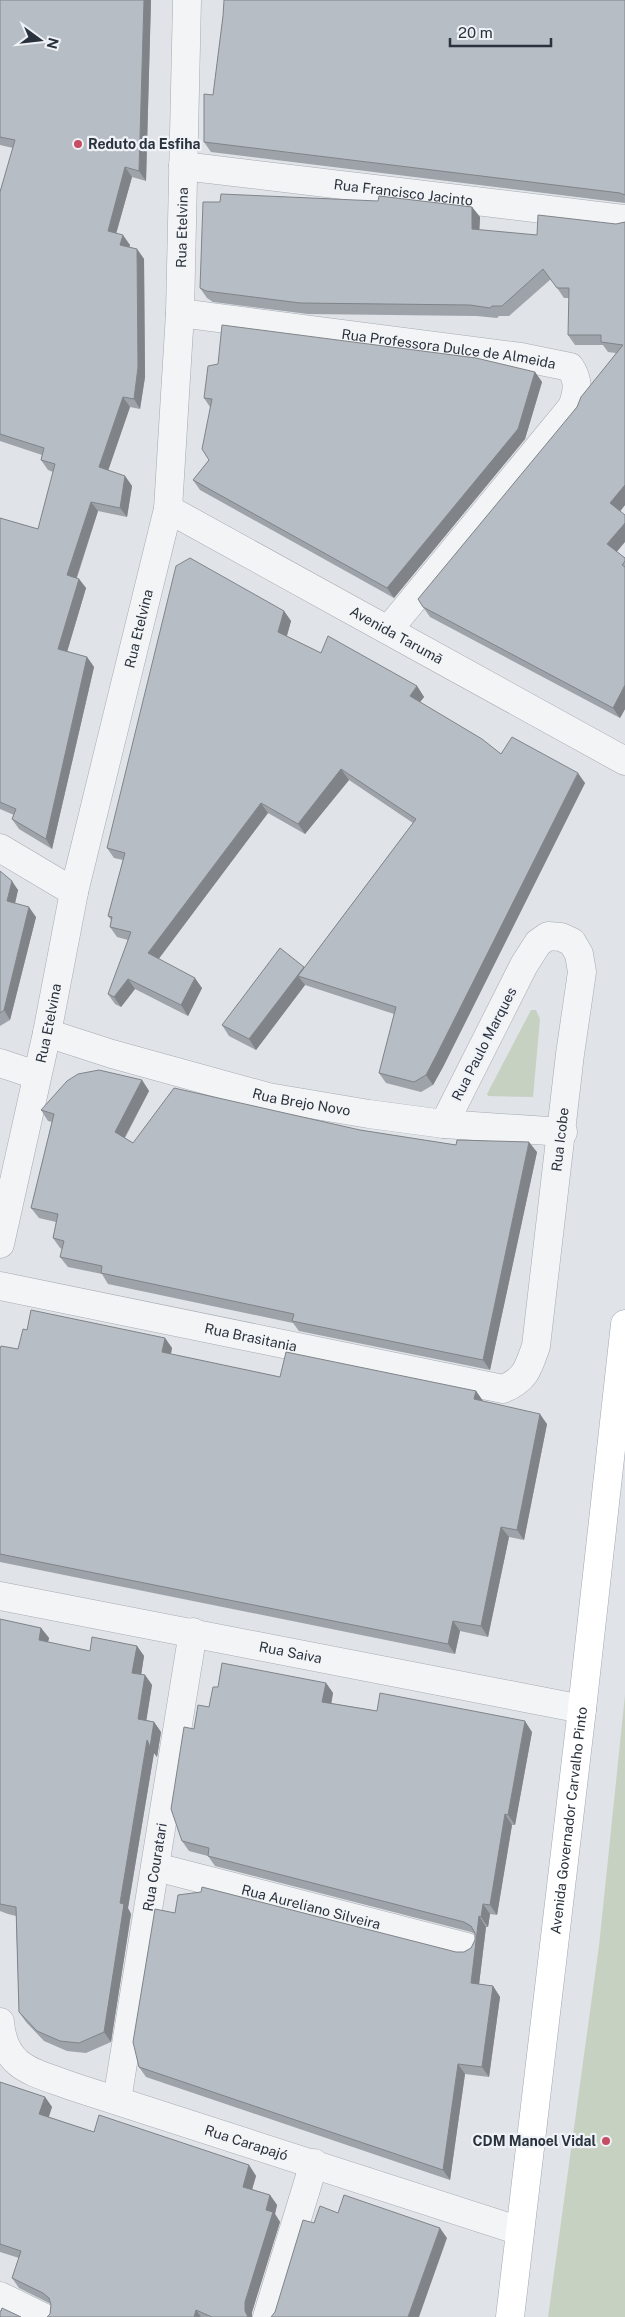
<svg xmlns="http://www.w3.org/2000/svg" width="625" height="2317" viewBox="0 0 625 2317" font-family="'Public Sans',sans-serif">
	<rect width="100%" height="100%" fill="#e0e3e8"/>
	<path fill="#c6d1c2" d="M531,1010H536L540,1019L533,1097L488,1096L487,1094Z
		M625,1695V2317H548L599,1946Z"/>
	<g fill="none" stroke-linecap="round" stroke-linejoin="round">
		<defs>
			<g id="minor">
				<path id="s1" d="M183,166L625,219"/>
				<path id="s2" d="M180,313L521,357L570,367C579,380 578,392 572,407L389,629"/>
				<path id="s3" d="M168,509L625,761"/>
				<path d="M0,848L74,892"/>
				<path id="s4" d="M47,1033L112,1054L268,1097L369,1114L444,1124L563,1132"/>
				<path d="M0,1063L36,1075"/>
				<path id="s5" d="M0,1244L47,1033L74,892L168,509L180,313L187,0"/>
				<path id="s6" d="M0,1286L503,1389C526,1379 528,1369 536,1346L570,1054L582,972L579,954L572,942L561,937L548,936L538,943L524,965L444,1124"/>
				<path id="s7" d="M0,1596L582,1709"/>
				<path id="s8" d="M156,1867L467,1947"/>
				<path id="s9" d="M0,2022C4,2070 35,2072 74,2087L520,2231"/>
				<path id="s10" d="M117,2100L193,1632"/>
				<path d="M0,2296L43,2317"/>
				<path d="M267,2317L314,2163"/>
			</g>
			<g id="major">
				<path id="s11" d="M510,2317L582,1709L625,1324"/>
			</g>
		</defs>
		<use href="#minor" stroke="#a6aab2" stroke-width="29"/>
		<use href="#major" stroke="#a0a8b3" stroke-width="29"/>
		<use href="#minor" stroke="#f2f4f6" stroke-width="28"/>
		<use href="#major" stroke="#fff" stroke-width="28"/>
	</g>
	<path fill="#9da3a9" d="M0,0H151L146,181L132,177L116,234L130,245L129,247L137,249L144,259L145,377L140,409L130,407L108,470L125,476L132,486L127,517L98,511L77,578L79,579L86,588L67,651L87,657L94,667L52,849L19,829L12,819L14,815L0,809V518L38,529L53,472L48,470L41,460L42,455L0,441V192L13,148L0,145Z
		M625,0V203L211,152L204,142L213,95L223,16Z
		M220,202L472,207L480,217L479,230L537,235L616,224L625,222V505L620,511L617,552L625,558V709L620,718L430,617L423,607L577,407L616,353L608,352L603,345H575L568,335L569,298H564L551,279L509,316H499L497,318L477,316L308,314L213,302L207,298L200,288Z
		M535,372L542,382L525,439L394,598L200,490L193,480L209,460L210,407L204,398Z
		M284,611L291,621L287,636L321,653L417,686L424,697L420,702L501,754L585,783L443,1067L433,1085L421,1092L386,1083L379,1073L394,1014L305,985L256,1050L229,1036L222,1025L304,968L413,823L349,780L305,834L268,813L158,959L202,988L188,1016L135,989L121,1007L115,1004L108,994L128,940L117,937L110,927L111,920L108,916L123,860L114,858L107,848Z
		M0,871L18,890L15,904L36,917L10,1020L0,1026Z
		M142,1080L149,1091L125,1138L133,1143L360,1130L456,1145L537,1152L490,1370L299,1331L293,1323L108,1284L102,1274L68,1267L60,1257L62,1249L60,1248L53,1238L56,1222L39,1218L31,1208L52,1122L48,1121L41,1110Z
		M27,1330L165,1338L172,1348L171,1354L280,1377L476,1391L483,1401L547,1424L524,1540L509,1537L488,1637L460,1631L455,1654L0,1562V1349H18Z
		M0,1619L41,1628L49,1638L48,1642L90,1651L137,1646L144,1656L141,1674L145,1675L152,1685L146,1720L154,1722L161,1732L157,1757L154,1753L128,1908L131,1914L111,2042L86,2053L67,2051L44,2041L26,2022L19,2012L16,1916L8,1914L0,1911Z
		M326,1683L333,1693L331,1703L377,1711L532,1732L515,1825H512L497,1915L490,1914L488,1927H486L479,1984L493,1986L500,1997L489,2077L465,2074L450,2180L146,2077L139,2067L175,1913L456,1952H464L471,1948L475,1940V1934L471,1932L215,1866L208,1856L189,1851L182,1841L194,1729L209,1707L218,1687Z
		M0,2082L45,2097L52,2107L49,2117L94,2132L249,2165L256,2176L252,2189L270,2195L277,2205L275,2214L280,2222L252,2312V2317H47L50,2314L51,2305V2304L19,2288L12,2278L19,2258L0,2252Z"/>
	<path fill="#808489" d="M144,0H151L146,181L139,171Z
		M125,167L132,177L114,241L108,231Z
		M472,207L480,217L479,239L472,229Z
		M123,235L130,245L127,255L120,245Z
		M137,249L144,259L145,377L140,409L134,399Z
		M535,372L542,382L525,439L394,598L387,588Z
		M123,397L130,407L106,477L99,467Z
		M125,476L132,486L127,517L120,508Z
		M625,485V505L618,514L610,503Z
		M91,502L98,511L74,585L67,575Z
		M625,523V542L615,554L607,544Z
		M79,579L86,588L65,659L58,649Z
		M284,611L291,621L285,642L278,632Z
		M87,657L94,667L52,849L46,839Z
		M625,685V709L620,718L613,708Z
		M417,686L424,697L417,706L410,696Z
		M341,769L349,780L305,834L298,824Z
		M578,773L585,783L443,1067L433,1085L426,1075Z
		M261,803L268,813L155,964L148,953Z
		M12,881L18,890L13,911L7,901Z
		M29,907L36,917L10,1020L4,1010Z
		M304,967L311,977L298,976L305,985L256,1050L249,1039Z
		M195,978L202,988L188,1016L181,1005Z
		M128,979L135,989L121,1007L114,997Z
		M142,1080L149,1091L122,1142L115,1132Z
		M529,1142L537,1152L490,1370L483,1360Z
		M165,1338L172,1348L169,1362L162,1352Z
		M476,1391L483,1401L474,1399Z
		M540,1414L547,1424L524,1540L517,1530Z
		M501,1527L509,1537L488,1637L481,1626Z
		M453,1621L460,1631L455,1654L448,1644Z
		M41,1628L49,1638L46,1650L39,1640Z
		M137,1646L144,1656L140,1683L132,1673Z
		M145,1675L152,1685L145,1729L138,1719Z
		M326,1683L333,1693L330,1712L322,1702Z
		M525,1721L532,1732L515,1825L508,1815Z
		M154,1722L161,1732L157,1757L154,1753L128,1908L131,1914L111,2042L104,2032L120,1903L147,1740Z
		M505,1814L512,1825L497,1915L490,1905Z
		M483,1904L490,1914L488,1927L481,1917Z
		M479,1916L486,1927L478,1993L471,1983Z
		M493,1986L500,1997L489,2077L482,2067Z
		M458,2064L465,2074L450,2180L443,2170Z
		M45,2097L52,2107L46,2124L39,2114Z
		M249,2165L256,2176L250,2197L243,2187Z
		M270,2195L277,2205L275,2214L280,2222L252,2312V2317H248L245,2311V2302L266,2210Z
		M440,2228L447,2238L419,2317H408Z
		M196,2310L201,2317H194Z"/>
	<path fill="#b7bdc4" stroke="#808489" d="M0,0H144L139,171L125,167L108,231L123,235L120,245L137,249L138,367L134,399L123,397L99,467L125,476L120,508L91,502L67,575L79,579L58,649L87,657L46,839L12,819L16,809L0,802V518L38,529L55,464L41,460L44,448L0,434V192L15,140L0,137Z
		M224,0H625V195L620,193L204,142V94L213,95L223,16Z
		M221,194L378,201L379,196L472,207V229L537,235L538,215L616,224L625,222V485L610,503L625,515V523L607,544L625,558V561L622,565L625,567V685L613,708L423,607L418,599L577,407L581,397L623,345L601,342V335H568L569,288H557L543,269L502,306H492L490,308L470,305L300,303L206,291L200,288L203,202H220Z
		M222,325L476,358L535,372L518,429L387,588L193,480L209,460L202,449L212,399L204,398L208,366L218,364Z
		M190,558L284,611L278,632L321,653L328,636L417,686L410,696L482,739L501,754L512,737L578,773L436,1056L426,1075L414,1082L379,1073L396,1007L298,976L416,819L341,769L298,824L261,803L148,953L195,978L181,1005L128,979L114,997L108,994L131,932L110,927L112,917L108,916L125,853L107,848L176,566Z
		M0,871L12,881L7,901L29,907L4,1010L0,1013Z
		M280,948L304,967L249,1039L222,1025Z
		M99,1070L142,1080L115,1132L133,1143L174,1088L360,1130L456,1145L457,1140L529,1142L483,1360L292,1321L294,1314L101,1273L102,1266L60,1257L64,1241L53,1238L58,1214L31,1208L54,1114L41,1110L67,1081L78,1074Z
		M31,1310L165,1338L162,1352L280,1377L286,1352L476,1391L474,1399L540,1414L517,1530L501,1527L481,1626L453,1621L448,1644L0,1554V1349L1,1346L18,1349L23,1329L27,1330Z
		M0,1619L41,1628L39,1640L90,1651L92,1637L137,1646L132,1673L145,1675L138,1719L154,1722L150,1747L147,1740L120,1903L124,1904L104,2032L79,2043L60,2041L37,2031L19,2012L16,1907L0,1904Z
		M222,1663L326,1683L322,1702L377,1711L380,1693L525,1721L508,1815L505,1814L490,1905L483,1904L481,1917L479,1916L471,1983L493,1986L482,2067L458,2064L443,2170L139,2067L133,2042L155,1909L175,1913L178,1895L201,1892L202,1887L456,1952H464L471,1948L475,1940V1933L471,1926L464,1922L208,1856L209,1848L182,1841L171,1809L184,1727L194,1729L198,1705L209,1707L213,1687H218Z
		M0,2082L45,2097L39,2114L94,2132L99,2115L249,2165L243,2187L270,2195L266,2210L273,2212L245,2302V2311L248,2317H212L196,2310L194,2317H47L50,2314L51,2305L49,2298L43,2293L12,2278L21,2251L0,2244Z
		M344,2195L440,2228L408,2317H271L275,2312L303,2220L314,2223L320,2206L338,2213Z
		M2,2308L21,2317H0V2311H1Z"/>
	<g fill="#c54d64" stroke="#eff2f6" stroke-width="2">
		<circle cx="78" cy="144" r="5"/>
		<circle cx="606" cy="2141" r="5"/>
	</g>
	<g text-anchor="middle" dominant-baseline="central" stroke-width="4.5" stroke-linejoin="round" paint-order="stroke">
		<g font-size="14" font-weight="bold" fill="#2a323e" stroke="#eff2f6" text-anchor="start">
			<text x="88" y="144">Reduto da Esfiha</text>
			<text x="596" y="2141" text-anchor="end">CDM Manoel Vidal</text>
		</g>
		<g font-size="14" fill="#2a323e" stroke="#eff2f6">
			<text stroke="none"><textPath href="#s1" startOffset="222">Rua Francisco Jacinto</textPath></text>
			<text stroke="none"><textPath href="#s5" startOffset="1036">Rua Etelvina</textPath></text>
			<text stroke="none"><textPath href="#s2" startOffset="271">Rua Professora Dulce de Almeida</textPath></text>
			<text stroke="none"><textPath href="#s5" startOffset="631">Rua Etelvina</textPath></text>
			<text stroke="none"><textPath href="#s3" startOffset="261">Avenida Tarumã</textPath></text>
			<text stroke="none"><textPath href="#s5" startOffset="226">Rua Etelvina</textPath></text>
			<text transform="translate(484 1044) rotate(-63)">Rua Paulo Marques</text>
			<text stroke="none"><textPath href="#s4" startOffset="264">Rua Brejo Novo</textPath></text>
			<text stroke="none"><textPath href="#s6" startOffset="778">Rua Icobe</textPath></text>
			<text stroke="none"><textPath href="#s6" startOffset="256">Rua Brasitania</textPath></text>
			<text stroke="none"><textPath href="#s7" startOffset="296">Rua Saiva</textPath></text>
			<text stroke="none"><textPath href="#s11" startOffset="500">Avenida Governador Carvalho Pinto</textPath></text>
			<text stroke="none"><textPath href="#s10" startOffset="236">Rua Couratari</textPath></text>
			<text stroke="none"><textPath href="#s8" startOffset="160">Rua Aureliano Silveira</textPath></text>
			<text stroke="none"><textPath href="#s9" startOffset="288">Rua Carapajó</textPath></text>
		</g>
	</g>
	<g transform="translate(40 40) rotate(105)" stroke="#eff2f6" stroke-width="4" paint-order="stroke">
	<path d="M0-4L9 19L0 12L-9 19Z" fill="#2a323e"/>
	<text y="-8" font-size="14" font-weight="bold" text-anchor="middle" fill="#2a323e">N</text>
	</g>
	<path d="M450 38v8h101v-8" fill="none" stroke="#2a323e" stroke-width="2.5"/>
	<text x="458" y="38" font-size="15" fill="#2a323e" stroke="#eff2f6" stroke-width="4" paint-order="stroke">20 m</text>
</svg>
